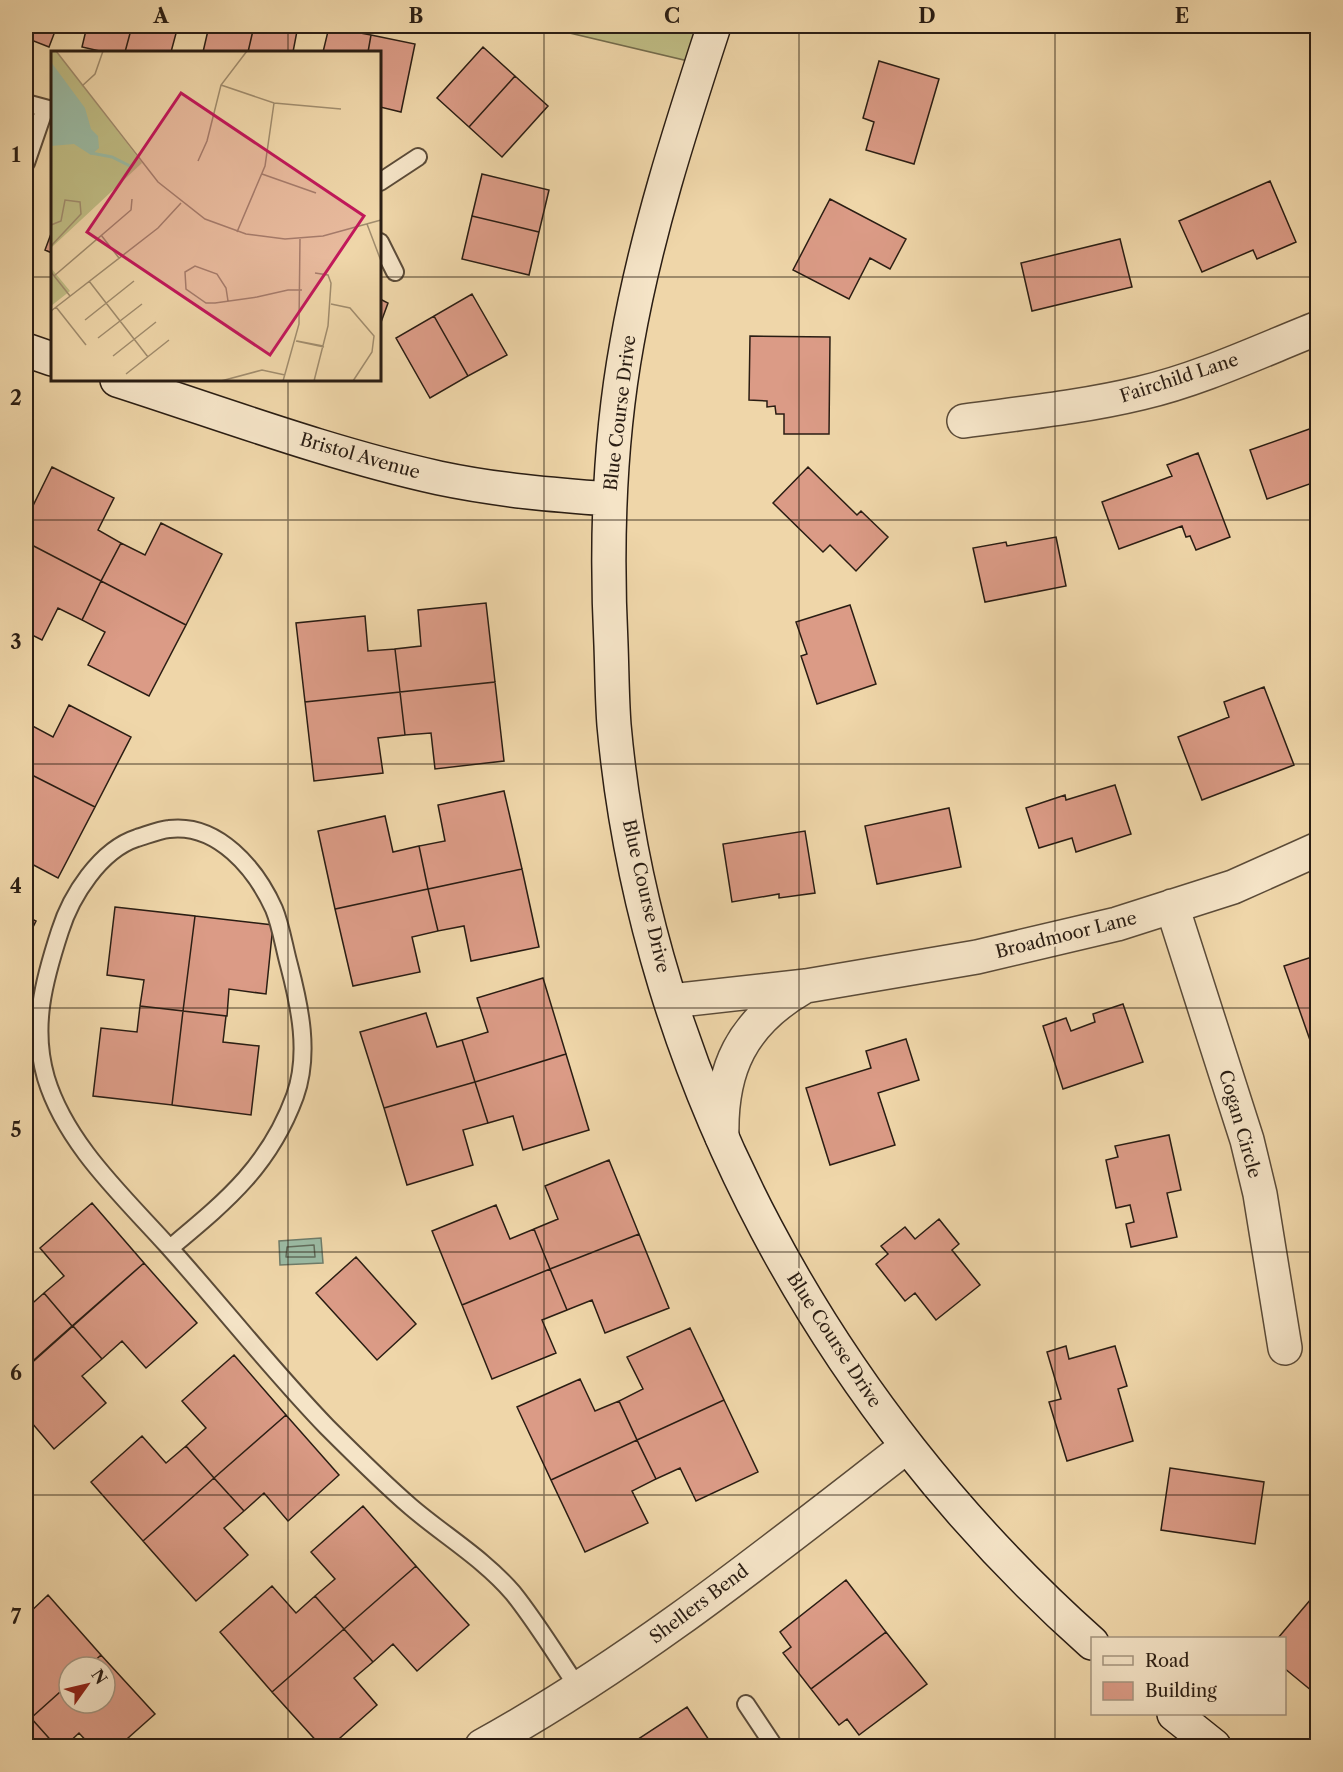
<svg xmlns="http://www.w3.org/2000/svg" width="1343" height="1772" viewBox="0 0 1343 1772" font-family="'Libre Caslon Text',serif">
	<rect width="100%" height="100%" fill="#efd6a9"/>
	<filter id="stains"><feTurbulence type="fractalNoise" baseFrequency=".00333" numOctaves="4"/><feColorMatrix values="0 0 0 0 .2 0 0 0 0 .09 0 0 0 0 .02 0 0 0 .5 -.17"/></filter>
	<radialGradient id="worn" r=".72"><stop offset=".6" stop-color="#630" stop-opacity="0"/><stop offset="1" stop-color="#630" stop-opacity=".3"/></radialGradient>
	<path fill="#bfbc84" stroke="#746c4c" stroke-width="1.5" d="M540,26H714L701,64Z"/>
	<path fill="#9bbaa3" stroke="#6e7b69" stroke-width="1.5" d="M321,1238L323,1263L280,1265L279,1241Z"/>
	<g fill="none" stroke-linecap="round" stroke-linejoin="round">
		<path stroke="#626c5b" stroke-width="1.5" d="M314,1245L315,1257H286L287,1247Z"/>
	</g>
	<path fill="#db9b86" stroke="#2a1d13" stroke-width="1.5" d="M26,26H57L49,47L26,38Z
		M87,26H132L125,52H104L82,47Z
		M132,26H178L171,52H125Z
		M209,26H254L248,52H203Z
		M254,26H298L293,52H248Z
		M329,27L371,35L368,52H323Z
		M371,35L415,44L401,112L380,107V52H368Z
		M483,47L515,76L469,127L437,98Z
		M879,61L939,79L914,164L866,150L874,122L863,118Z
		M515,76L548,106L502,157L469,127Z
		M482,174L549,190L539,232L472,216Z
		M1270,181L1296,242L1257,259L1253,250L1202,272L1179,221Z
		M830,199L906,239L890,269L870,258L849,299L793,270Z
		M472,216L539,232L529,275L462,259Z
		M52,231V253L45,250Z
		M1120,239L1132,287L1032,311L1021,263Z
		M472,294L507,355L468,376L434,316Z
		M380,299L388,303L380,325Z
		M434,316L468,376L430,398L396,338Z
		M750,336L830,337L829,434H784V414H776L775,406L767,407V401L749,400Z
		M1315,427L1318,435V481L1267,499L1250,450Z
		M1198,453L1230,537L1196,550L1190,536L1186,537L1182,526L1119,549L1102,502L1172,476L1167,465Z
		M52,467L114,498L98,530L121,543L101,581L26,542V520Z
		M808,467L857,515L861,511L888,537L856,571L830,545L823,552L773,503Z
		M161,523L222,554L186,625L101,581L121,543L145,555Z
		M1056,537L1066,586L985,602L973,548L1006,542L1007,546Z
		M26,542L101,581L82,620L58,608L42,640L26,632Z
		M101,581L186,625L149,696L88,665L105,632L82,620Z
		M486,603L495,682L400,692L395,649L421,646L418,610Z
		M850,605L876,684L817,704L801,656L807,654L796,622Z
		M365,616L368,651L395,649L400,692L305,702L296,623Z
		M495,682L504,761L435,769L431,733L405,735L400,692Z
		M1264,687L1294,765L1202,800L1178,737L1229,717L1224,702Z
		M400,692L405,735L378,738L383,773L314,781L305,702Z
		M69,705L131,737L95,807L26,772V732L29,724L53,737Z
		M26,772L95,807L58,878L26,861Z
		M1115,785L1131,834L1076,852L1072,838L1039,848L1026,808L1065,795L1066,800Z
		M504,791L522,869L428,889L419,846L445,841L438,805Z
		M949,808L961,867L877,884L865,826Z
		M385,816L393,852L419,846L428,889L335,909L318,831Z
		M805,831L815,893L779,898V894L732,902L723,844Z
		M522,869L539,947L471,961L464,926L438,931L428,889Z
		M428,889L438,931L412,937L420,972L353,986L335,909Z
		M115,907L195,916L183,1011L140,1006L144,980L107,975Z
		M26,916L36,921L26,941Z
		M195,916L273,925L266,994L229,989L227,1016L183,1011Z
		M1318,955V1063L1284,966Z
		M543,978L566,1054L475,1082L462,1040L488,1032L477,998Z
		M1123,1004L1143,1062L1063,1089L1043,1026L1066,1018L1071,1031L1095,1022L1093,1014Z
		M140,1006L183,1011L172,1105L93,1096L101,1028L137,1032Z
		M183,1011L226,1016L223,1042L259,1046L251,1115L172,1105Z
		M426,1013L437,1047L462,1040L475,1082L384,1108L360,1032Z
		M906,1039L919,1080L878,1093L895,1145L830,1165L806,1088L871,1068L866,1051Z
		M566,1054L589,1130L523,1150L513,1116L488,1123L475,1082Z
		M475,1082L488,1123L463,1130L473,1165L407,1185L384,1108Z
		M1169,1135L1181,1190L1167,1193L1177,1237L1131,1247L1126,1224L1134,1222L1130,1205L1116,1208L1106,1160L1118,1157L1115,1146Z
		M609,1160L639,1234L550,1269L534,1229L558,1219L545,1186Z
		M92,1203L144,1263L72,1326L44,1293L64,1276L40,1248Z
		M496,1205L510,1239L534,1229L550,1269L462,1305L432,1231Z
		M939,1219L959,1244L952,1250L980,1285L936,1320L915,1293L905,1301L876,1264L888,1254L881,1246L905,1227L915,1239Z
		M639,1234L669,1308L605,1333L592,1300L567,1310L550,1269Z
		M356,1257L416,1324L377,1360L316,1293Z
		M144,1263L197,1323L146,1368L122,1341L102,1359L73,1326Z
		M550,1269L567,1310L542,1320L556,1353L492,1379L462,1305Z
		M44,1293L72,1326L26,1367V1309Z
		M73,1326L102,1359L82,1376L106,1403L54,1449L26,1416V1368Z
		M690,1328L724,1400L637,1440L619,1401L643,1389L627,1357Z
		M1066,1346L1069,1359L1115,1346L1127,1386L1118,1389L1133,1441L1067,1461L1049,1402L1061,1399L1047,1352Z
		M234,1355L286,1415L214,1478L186,1446L206,1428L182,1401Z
		M580,1379L595,1411L619,1401L637,1440L551,1480L517,1407Z
		M724,1400L758,1472L696,1501L680,1468L656,1479L637,1440Z
		M286,1415L339,1475L288,1521L264,1493L244,1511L214,1478Z
		M142,1436L166,1463L186,1446L214,1478L143,1541L91,1482Z
		M637,1440L656,1479L632,1491L648,1523L585,1552L551,1480Z
		M1170,1468L1264,1482L1255,1544L1161,1530Z
		M214,1478L244,1511L224,1528L248,1555L196,1601L143,1541Z
		M363,1506L416,1566L344,1629L315,1596L335,1579L311,1552Z
		M416,1566L469,1625L417,1671L393,1644L373,1662L344,1629Z
		M846,1580L886,1632L811,1689L783,1653L791,1647L780,1632Z
		M272,1586L296,1613L315,1596L344,1629L272,1692L220,1632Z
		M48,1595L101,1655L88,1667H69V1684L31,1718L26,1713V1616Z
		M1311,1599L1318,1604V1696L1284,1668V1638H1278Z
		M344,1629L373,1662L354,1678L377,1705L331,1746H321L272,1692Z
		M886,1632L927,1684L859,1735L847,1719L839,1725L811,1689Z
		M101,1655L155,1714L119,1746H91L79,1733L65,1746H56L31,1718L69,1684V1703H105V1667H88Z
		M687,1707L713,1746H635L632,1743Z
		M31,1718L56,1746H26V1723Z"/>
	<g fill="none" stroke-linecap="round" stroke-linejoin="round">
		<defs>
			<path id="lane" d="M26,103L52,110
				M26,163L45,108
				M380,182L418,157
				M380,242L395,272
				M170,1248C225,1202 269,1167 295,1096C310,1054 300,1007 289,965C284,947 281,926 274,909C256,869 218,823 169,829C159,830 147,835 137,838C100,850 71,896 60,931C44,980 31,1027 46,1078C66,1144 122,1195 167,1245C221,1305 271,1369 327,1427C354,1454 382,1482 411,1507C445,1536 484,1559 513,1593C537,1623 558,1658 579,1689
				M746,1704L774,1746"/>
			<path id="street" d="M964,421C1023,413 1083,407 1141,393C1201,379 1260,351 1318,328
				M1172,906L1247,1140L1260,1194L1285,1348
				M671,1001L806,986L977,957L1117,924L1233,887L1318,849
				M722,1137C720,1069 742,1023 802,988
				M482,1746C634,1662 769,1553 906,1447"/>
			<path id="secondary" d="M714,26C680,130 646,235 627,343C609,442 606,545 611,645C612,672 612,698 614,725C646,1079 829,1409 1092,1643
				M26,350L52,359
				M117,380C223,414 330,454 439,478C496,490 553,495 610,499
				M1174,1714L1214,1746"/>
		</defs>
		<use href="#lane" stroke="#5b4b38" stroke-width="20"/>
		<use href="#street" stroke="#5b4b38" stroke-width="36"/>
		<use href="#secondary" stroke="#2a1d13" stroke-width="36"/>
		<use href="#lane" stroke="#f5e4c7" stroke-width="16"/>
		<use href="#street" stroke="#f5e4c7" stroke-width="33"/>
		<use href="#secondary" stroke="#f5e4c7" stroke-width="33"/>
	</g>
	<path fill="none" stroke="#2a1d13" stroke-width="1.5" stroke-opacity="0.55" d="M288,26V52M544,26V1746M799,26V1746M1055,26V1746M26,277H52M380,277H1318M288,380V1746M26,520H1318M26,764H1318M26,1008H1318M26,1252H1318M26,1495H1318"/>
	<g text-anchor="middle" dominant-baseline="central" stroke-width="5" stroke-linejoin="round" paint-order="stroke">
		<g font-size="18" fill="#2a1d13" stroke="#f5e4c7">
			<text transform="translate(1179 378) rotate(-18)">Fairchild Lane</text>
			<text transform="translate(620 413) rotate(-83)">Blue Course Drive</text>
			<text transform="translate(360 456) rotate(16)">Bristol Avenue</text>
			<text transform="translate(646 896) rotate(77)">Blue Course Drive</text>
			<text transform="translate(1066 935) rotate(-14)">Broadmoor Lane</text>
			<text transform="translate(1240 1124) rotate(74)">Cogan Circle</text>
			<text transform="translate(834 1340) rotate(57)">Blue Course Drive</text>
			<text transform="translate(699 1604) rotate(-37)">Shellers Bend</text>
		</g>
	</g>
	<g transform="translate(51 51)">
		<rect width="330" height="330" fill="#efd6a9"/>
		<path d="M0,0H5L91,112L0,197ZM0,217L19,240L0,255Z" fill="#bfbc84"/>
		<path d="M0,11L34,57L40,78L47,85L48,97L40,104L23,93L0,95Z" fill="#9bbaa3"/>
		<path fill="none" stroke="#9bbaa3" stroke-width="3" d="M40,102L61,106L81,116"/>
		<path fill="none" stroke="#a08c6d" stroke-width="1.5" d="M5,0L107,131L154,168L195,183L234,188L272,185L330,169M170,34L223,52L290,58M31,35L44,23L52,0M147,110L156,90L170,34L196,0M211,123L265,142M316,173L330,210M0,174L10,170L14,149L29,151L30,163L0,195M186,181L214,115L223,52M50,184L68,207M0,221L19,245M3,225L80,159L81,148M38,230L97,306M177,250L175,237L166,223L144,215L134,221L135,238L155,252H164L206,246L237,239H251M280,253L299,257L323,285L321,301L302,330M5,256L35,294M0,260L107,177L130,152M34,269L83,230M47,287L91,253M245,290L273,296M246,290L272,295M62,305L105,271M75,323L118,289M170,330L211,319L234,324M232,330L248,273L249,188M263,330L277,275L280,232L277,224L264,222"/>
		<path fill="#c2185b" fill-opacity="0.15" stroke="#c2185b" stroke-width="3" d="M130,42L313,165L219,304L36,181Z"/>
		<rect width="330" height="330" fill="none" stroke="#2a1d13" stroke-width="3"/>
	</g>
	<rect width="1343" height="1772" fill="none" stroke="#efd6a9" stroke-width="66"/>
	<rect x="1091" y="1637" width="195" height="78" fill="#f5e4c7" stroke="#a4947f" stroke-width="1.5"/>
	<rect x="1103" y="1656" width="30" height="9" fill="#f5e4c7" stroke="#a4947f" stroke-width="1.5"/>
	<text x="1145" y="1667" font-size="18" fill="#2a1d13">Road</text>
	<rect x="1103" y="1682" width="30" height="18" fill="#db9b86" stroke="#a4947f" stroke-width="1.5"/>
	<text x="1145" y="1697" font-size="18" fill="#2a1d13">Building</text>
	<g transform="translate(87 1685) rotate(56)"><circle r="28" fill="#f5e4c7" stroke="#a4947f" stroke-width="1.5"/>
	<path d="M0-4.5L10 22L0 15L-10 22Z" fill="#8f2418"/>
	<text y="-9" font-size="16" font-weight="bold" text-anchor="middle" fill="#2a1d13">N</text>
	</g>
	<rect x="33" y="33" width="1277" height="1706" fill="none" stroke="#2a1d13" stroke-width="2"/>
	<g font-size="20" text-anchor="middle" font-weight="bold" fill="#2a1d13">
		<text x="161" y="23">A</text>
		<text x="416" y="23">B</text>
		<text x="672" y="23">C</text>
		<text x="927" y="23">D</text>
		<text x="1182" y="23">E</text>
		<text x="16" y="162">1</text>
		<text x="16" y="405">2</text>
		<text x="16" y="649">3</text>
		<text x="16" y="893">4</text>
		<text x="16" y="1137">5</text>
		<text x="16" y="1380">6</text>
		<text x="16" y="1624">7</text>
	</g>
	<rect width="100%" height="100%" filter="url(#stains)"/>
	<rect width="100%" height="100%" fill="url(#worn)"/>
</svg>
